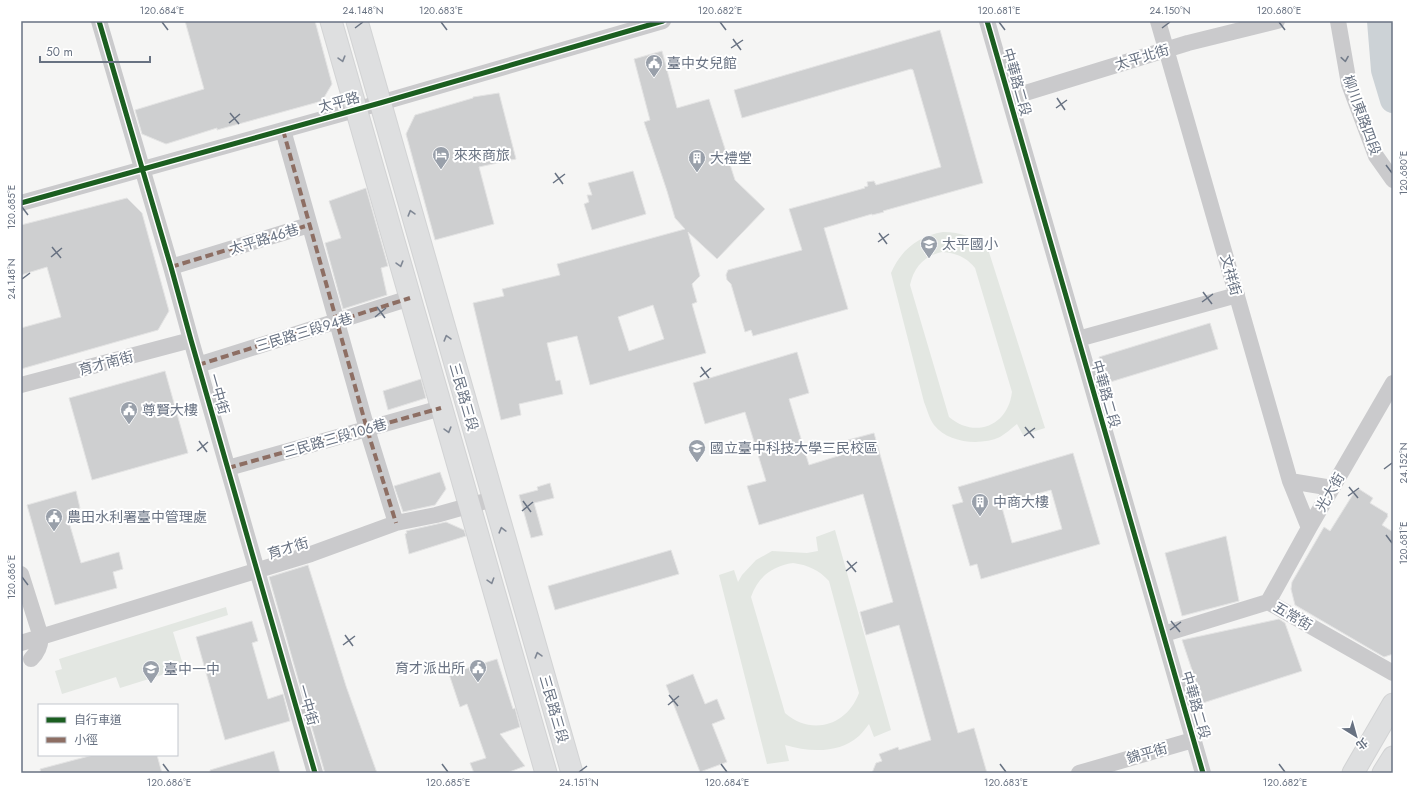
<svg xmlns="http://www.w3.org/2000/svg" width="1414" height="794" viewBox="0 0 1414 794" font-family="Jost,'Noto Sans TC',sans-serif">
	<rect width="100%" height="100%" fill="#f5f5f4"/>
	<path fill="#e3e7e2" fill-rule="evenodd" d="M943,232C961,232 974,237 988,249L1045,428L1023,435L1017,424C1011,429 1006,433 1000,437C980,446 948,443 934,425C929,418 927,409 924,402L891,273C901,250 918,236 943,232ZM942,252C956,253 966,257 975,268L1012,392C1008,426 975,439 949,417L910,285C914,267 924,256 942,252Z
		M835,530L891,730L874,737L869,724C866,728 863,732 859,736C839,754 809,752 785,745L789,761L767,764L719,575L734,570L738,582L742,575L756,560L772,551L807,553L818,551L816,537ZM793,563C808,565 819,570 829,581L859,693C847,726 811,736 785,713L751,597C758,577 772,566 793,563Z
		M226,607L228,615L173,632L184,668L120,688L116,677L62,694L55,671L62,669L59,659Z"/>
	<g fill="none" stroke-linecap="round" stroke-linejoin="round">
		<path stroke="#ccd2d6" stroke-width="26" d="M1380,21L1384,70L1393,100"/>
	</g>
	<path fill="#cecfd0" stroke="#e4e4e4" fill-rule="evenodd" d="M185,21H315L332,84L322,101L217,130V128L166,144L142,134L135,110L204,89Z
		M940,30L983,183L883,211L884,212L872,215V214L824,228L848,309L753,336L751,330L745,332L731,284L727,280L726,275L728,270L802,250L789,209L865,188L864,187L868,186L867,182L874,181L876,185L941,167L913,70L911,69L742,118L734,90Z
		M662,51L677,108L709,99L735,180L765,209L717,259L688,232L700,276L692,284L697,302L692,304L706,353L590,385L577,336L547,343L556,381L560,380L563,394L519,404L521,415L501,420L473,303L504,296L502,289L560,275L557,264L685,229L675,218L667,191L644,122L650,120L634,59ZM653,305L664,339L629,351L618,317Z
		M499,93L516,159L479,167L494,224L435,240L406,134L415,115L473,98V97Z
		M633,171L646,214L592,230L584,204L589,202L587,195H592L588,183Z
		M366,188L388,266L381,268L387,295L343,309L325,243L341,238L329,201Z
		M127,198L142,213L169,311L158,330L21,369V328L61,317L47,267L21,275V225Z
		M1210,323L1218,349L1107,383L1099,357Z
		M797,352L809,393L789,399L809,465L851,452L848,440L874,433L958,733L974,728L987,773H872L876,763L882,761L879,754L898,747L899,750L931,740L899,625L866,635L860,612L893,602L863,494L759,525L747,486L766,481L745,412L705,424L693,383Z
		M165,371L188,453L92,480L69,398Z
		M421,379L426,398L388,410L383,391Z
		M1073,453L1100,544L981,579L977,564L970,566L952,505L963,502L958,487ZM1051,490L1062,529L1012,543L1001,504Z
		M440,472L446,489L435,505L403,512L394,486Z
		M550,483L554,498L534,503L543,535L531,538L519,495L538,490L537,487Z
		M1359,489L1373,498L1370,503L1388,514L1387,515L1388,516L1382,525L1393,532V654L1384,657L1295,605L1291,589L1292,582L1324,527L1330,531L1355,491Z
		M76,491L80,508L66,512L81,563L119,552L123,569L113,572L117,588L55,605L27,505Z
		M446,522L464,530L466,536L409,554L405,534L407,533L406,531Z
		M1226,536L1239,601L1182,616L1165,553Z
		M671,550L679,574L555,610L548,586Z
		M308,565L346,686L377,773H325L324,770L269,577Z
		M1279,619L1285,623L1302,671L1203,703L1182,640Z
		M252,621L258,641L252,643L268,699L283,694L290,721L225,740L196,637Z
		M497,659L513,709L515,708L520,727L500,734L525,766L507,773H474L470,763L486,758L467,704L460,707L449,674Z
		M693,674L705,704L717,699L725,719L712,724L727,762L700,772L666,685Z
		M274,751L280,773H210V770Z
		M93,755H157L162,773H41L40,769Z"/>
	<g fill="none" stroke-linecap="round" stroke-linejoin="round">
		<defs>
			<path id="major" d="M331,21L546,773
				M357,21L572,773
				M1353,773L1393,704
				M1383,773L1393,757"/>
		</defs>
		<use href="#major" stroke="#d2d3d4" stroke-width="23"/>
		<path stroke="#cacacc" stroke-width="16" d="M99,21L171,267L191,340L315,773
			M987,21L1203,773
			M1158,21L1290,481L1309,528
			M1338,21L1349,84L1376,156L1393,180
			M1009,98L1188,43L1277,21
			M283,130L367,429L396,523
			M21,203L380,103L663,21
			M171,267L309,225
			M1078,339L1237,295
			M198,365L410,298
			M21,385L191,340
			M228,468L441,408
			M1290,481L1332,488
			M21,574L41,637C40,646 38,652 31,659
			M1268,602L1309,528L1393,383
			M1164,634L1268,602L1393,673
			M21,643L311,554L396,523L436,515L493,499
			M1079,773L1193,740"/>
		<use href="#major" stroke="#dedfe0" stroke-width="21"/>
		<path stroke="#8d6e63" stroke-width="4" stroke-dasharray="8 4" stroke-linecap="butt" d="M283,130L367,429L396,523
			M171,267L309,225
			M198,365L410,298
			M228,468L441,408"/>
		<defs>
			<path id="cycleway" d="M99,21L171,267L191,340L315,773
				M987,21L1203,773
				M21,203L380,103L663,21"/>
		</defs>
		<use href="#cycleway" stroke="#fff" stroke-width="8"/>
		<use href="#cycleway" stroke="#1b5e20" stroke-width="5"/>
	</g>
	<defs><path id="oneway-chevron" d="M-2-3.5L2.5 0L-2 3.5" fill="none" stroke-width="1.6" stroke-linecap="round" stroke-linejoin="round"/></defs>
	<g stroke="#808895">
		<use href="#oneway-chevron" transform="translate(342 59) rotate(74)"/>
		<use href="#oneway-chevron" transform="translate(411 213) rotate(-106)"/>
		<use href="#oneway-chevron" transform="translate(400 264) rotate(74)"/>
		<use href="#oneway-chevron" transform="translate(447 338) rotate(-106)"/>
		<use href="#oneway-chevron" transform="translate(448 430) rotate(74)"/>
		<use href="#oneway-chevron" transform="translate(502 530) rotate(-105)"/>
		<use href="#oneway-chevron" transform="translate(491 581) rotate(73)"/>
		<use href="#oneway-chevron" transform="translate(538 655) rotate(-106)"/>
	</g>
	<use stroke="#727b89" href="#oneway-chevron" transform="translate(1345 59) rotate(81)"/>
	<path fill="none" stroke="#687282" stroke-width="1.5" d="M162,22L168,30M441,22L447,30M720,22L726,30M999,22L1005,30M1279,22L1285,30M355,28L363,22M1162,28L1170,22M733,39L741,50M731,48L743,40M1057,98L1065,110M1056,108L1067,100M230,113L239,124M229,123L240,114M1386,165L1392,173M555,173L563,184M553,183L565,174M22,207L28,215M879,233L887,244M878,242L889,234M52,247L61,258M51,257L62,248M22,279L30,273M1203,292L1212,304M1202,302L1213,294M377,307L385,318M375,317L386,308M701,367L709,378M700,377L711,368M1025,427L1034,438M1024,436L1035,428M199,441L207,452M197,451L208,442M1384,469L1392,463M1349,487L1358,498M1348,496L1359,488M523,501L531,512M522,511L533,502M1386,535L1392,543M847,561L856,572M846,571L857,562M22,577L28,585M1171,621L1180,632M1170,630L1181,622M345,635L353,646M343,645L355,636M669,695L678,706M668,705L679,696M163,764L169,772M442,764L448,772M721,764L727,772M1000,764L1006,772M1279,764L1285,772M579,772L587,766"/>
	<defs>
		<symbol id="civic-pin" viewBox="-11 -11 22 30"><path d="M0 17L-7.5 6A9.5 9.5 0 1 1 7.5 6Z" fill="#99a0aa" stroke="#fff"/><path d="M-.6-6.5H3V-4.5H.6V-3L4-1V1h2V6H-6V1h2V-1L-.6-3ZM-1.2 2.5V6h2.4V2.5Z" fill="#fff"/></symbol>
		<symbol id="hotel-pin" viewBox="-11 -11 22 30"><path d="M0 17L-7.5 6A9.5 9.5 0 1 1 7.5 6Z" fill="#99a0aa" stroke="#fff"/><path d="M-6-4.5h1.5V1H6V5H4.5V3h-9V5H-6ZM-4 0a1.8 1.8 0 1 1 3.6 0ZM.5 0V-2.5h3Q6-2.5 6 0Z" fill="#fff"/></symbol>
		<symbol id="building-pin" viewBox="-11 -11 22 30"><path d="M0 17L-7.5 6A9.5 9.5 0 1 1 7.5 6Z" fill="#99a0aa" stroke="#fff"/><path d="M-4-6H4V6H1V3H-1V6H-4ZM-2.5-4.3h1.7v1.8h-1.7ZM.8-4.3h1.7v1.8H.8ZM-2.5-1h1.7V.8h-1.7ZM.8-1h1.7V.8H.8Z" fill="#fff"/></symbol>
		<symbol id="school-pin" viewBox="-11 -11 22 30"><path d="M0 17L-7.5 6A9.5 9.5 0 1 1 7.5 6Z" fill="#99a0aa" stroke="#fff"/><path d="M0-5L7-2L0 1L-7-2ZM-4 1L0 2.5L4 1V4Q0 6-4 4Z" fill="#fff"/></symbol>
		<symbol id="university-pin" viewBox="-11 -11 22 30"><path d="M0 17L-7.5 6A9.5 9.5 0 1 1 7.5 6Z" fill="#99a0aa" stroke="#fff"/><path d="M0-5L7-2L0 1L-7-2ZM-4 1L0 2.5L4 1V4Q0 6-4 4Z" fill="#fff"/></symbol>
	</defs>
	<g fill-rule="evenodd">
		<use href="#civic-pin" x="644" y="53" width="20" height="27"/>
		<use href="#hotel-pin" x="431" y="145" width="20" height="27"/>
		<use href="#building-pin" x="687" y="148" width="20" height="27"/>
		<use href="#school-pin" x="919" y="234" width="20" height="27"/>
		<use href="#civic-pin" x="119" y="400" width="20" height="27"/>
		<use href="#university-pin" x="687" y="438" width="20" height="27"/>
		<use href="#building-pin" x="970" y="492" width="20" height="27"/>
		<use href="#civic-pin" x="44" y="507" width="20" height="27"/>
		<use href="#civic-pin" x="468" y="658" width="20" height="27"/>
		<use href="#school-pin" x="141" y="659" width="20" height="27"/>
	</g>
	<g text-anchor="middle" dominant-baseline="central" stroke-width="4" stroke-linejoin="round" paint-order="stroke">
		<g font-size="14" fill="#687282" stroke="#fff">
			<text transform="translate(1142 57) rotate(-17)">太平北街</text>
			<text transform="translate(1017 82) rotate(74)">中華路二段</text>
			<text transform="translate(339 102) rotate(-15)">太平路</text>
			<text transform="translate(1362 115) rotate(70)">柳川東路四段</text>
			<text transform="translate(264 239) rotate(-17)">太平路46巷</text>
			<text transform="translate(1231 275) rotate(74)">文祥街</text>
			<text transform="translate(304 332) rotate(-17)">三民路三段94巷</text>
			<text transform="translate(106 363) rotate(-15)">育才南街</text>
			<text transform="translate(219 394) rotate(74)">一中街</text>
			<text transform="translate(1106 394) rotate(74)">中華路二段</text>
			<text transform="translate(464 397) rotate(74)">三民路三段</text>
			<text transform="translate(335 438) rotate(-16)">三民路三段106巷</text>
			<text transform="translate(1330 492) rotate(-60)">光大街</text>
			<text transform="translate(288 548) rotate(-17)">育才街</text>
			<text transform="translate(1293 616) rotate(30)">五常街</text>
			<text transform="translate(308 705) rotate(74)">一中街</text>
			<text transform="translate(1196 705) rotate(74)">中華路二段</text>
			<text transform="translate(554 709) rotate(74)">三民路三段</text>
			<text transform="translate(1147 753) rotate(-16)">錦平街</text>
		</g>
		<g font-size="14" fill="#687282" stroke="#fff" text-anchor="start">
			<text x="667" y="63">臺中女兒館</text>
			<text x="454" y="155">來來商旅</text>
			<text x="710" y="158">大禮堂</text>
			<text x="942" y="244">太平國小</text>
			<text x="142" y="410">尊賢大樓</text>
			<text x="710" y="448">國立臺中科技大學三民校區</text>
			<text x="993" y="502">中商大樓</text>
			<text x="67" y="517">農田水利署臺中管理處</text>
			<text x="465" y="668" text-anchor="end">育才派出所</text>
			<text x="164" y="669">臺中一中</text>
		</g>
	</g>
	<rect width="1414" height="794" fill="none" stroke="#ffffff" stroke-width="44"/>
	<rect x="38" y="704" width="140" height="52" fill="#ffffff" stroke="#c3c7cd"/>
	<rect x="46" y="717" width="20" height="6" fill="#1b5e20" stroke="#c3c7cd"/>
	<text x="74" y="724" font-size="12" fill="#687282">自行車道</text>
	<rect x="46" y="737" width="20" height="6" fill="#8d6e63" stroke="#c3c7cd"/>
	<text x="74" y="744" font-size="12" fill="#687282">小徑</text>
	<g transform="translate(1356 736) rotate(143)" stroke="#ffffff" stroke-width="3" paint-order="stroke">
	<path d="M0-3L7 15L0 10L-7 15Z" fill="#687282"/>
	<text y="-6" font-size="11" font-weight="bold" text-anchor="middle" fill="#687282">北</text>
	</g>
	<path d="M40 56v6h110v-6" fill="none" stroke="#687282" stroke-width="2"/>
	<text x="46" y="56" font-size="12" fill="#687282" stroke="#ffffff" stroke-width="3" paint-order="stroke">50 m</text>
	<rect x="22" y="22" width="1370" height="750" fill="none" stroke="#687282" stroke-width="1.5"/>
	<g font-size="10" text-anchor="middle" fill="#687282">
		<text x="162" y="14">120.684°E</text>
		<text x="363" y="14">24.148°N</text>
		<text x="441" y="14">120.683°E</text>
		<text x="720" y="14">120.682°E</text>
		<text x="999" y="14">120.681°E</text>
		<text x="1170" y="14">24.150°N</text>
		<text x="1279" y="14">120.680°E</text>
		<text transform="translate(1403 173) rotate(-90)" y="4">120.680°E</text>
		<text transform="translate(11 207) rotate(-90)" y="4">120.685°E</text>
		<text transform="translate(11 279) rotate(-90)" y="4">24.148°N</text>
		<text transform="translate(1403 463) rotate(-90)" y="4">24.152°N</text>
		<text transform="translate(1403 543) rotate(-90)" y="4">120.681°E</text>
		<text transform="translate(11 577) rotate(-90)" y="4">120.686°E</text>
		<text x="169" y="786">120.686°E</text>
		<text x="448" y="786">120.685°E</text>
		<text x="579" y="786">24.151°N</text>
		<text x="727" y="786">120.684°E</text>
		<text x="1006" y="786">120.683°E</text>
		<text x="1285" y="786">120.682°E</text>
	</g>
</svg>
